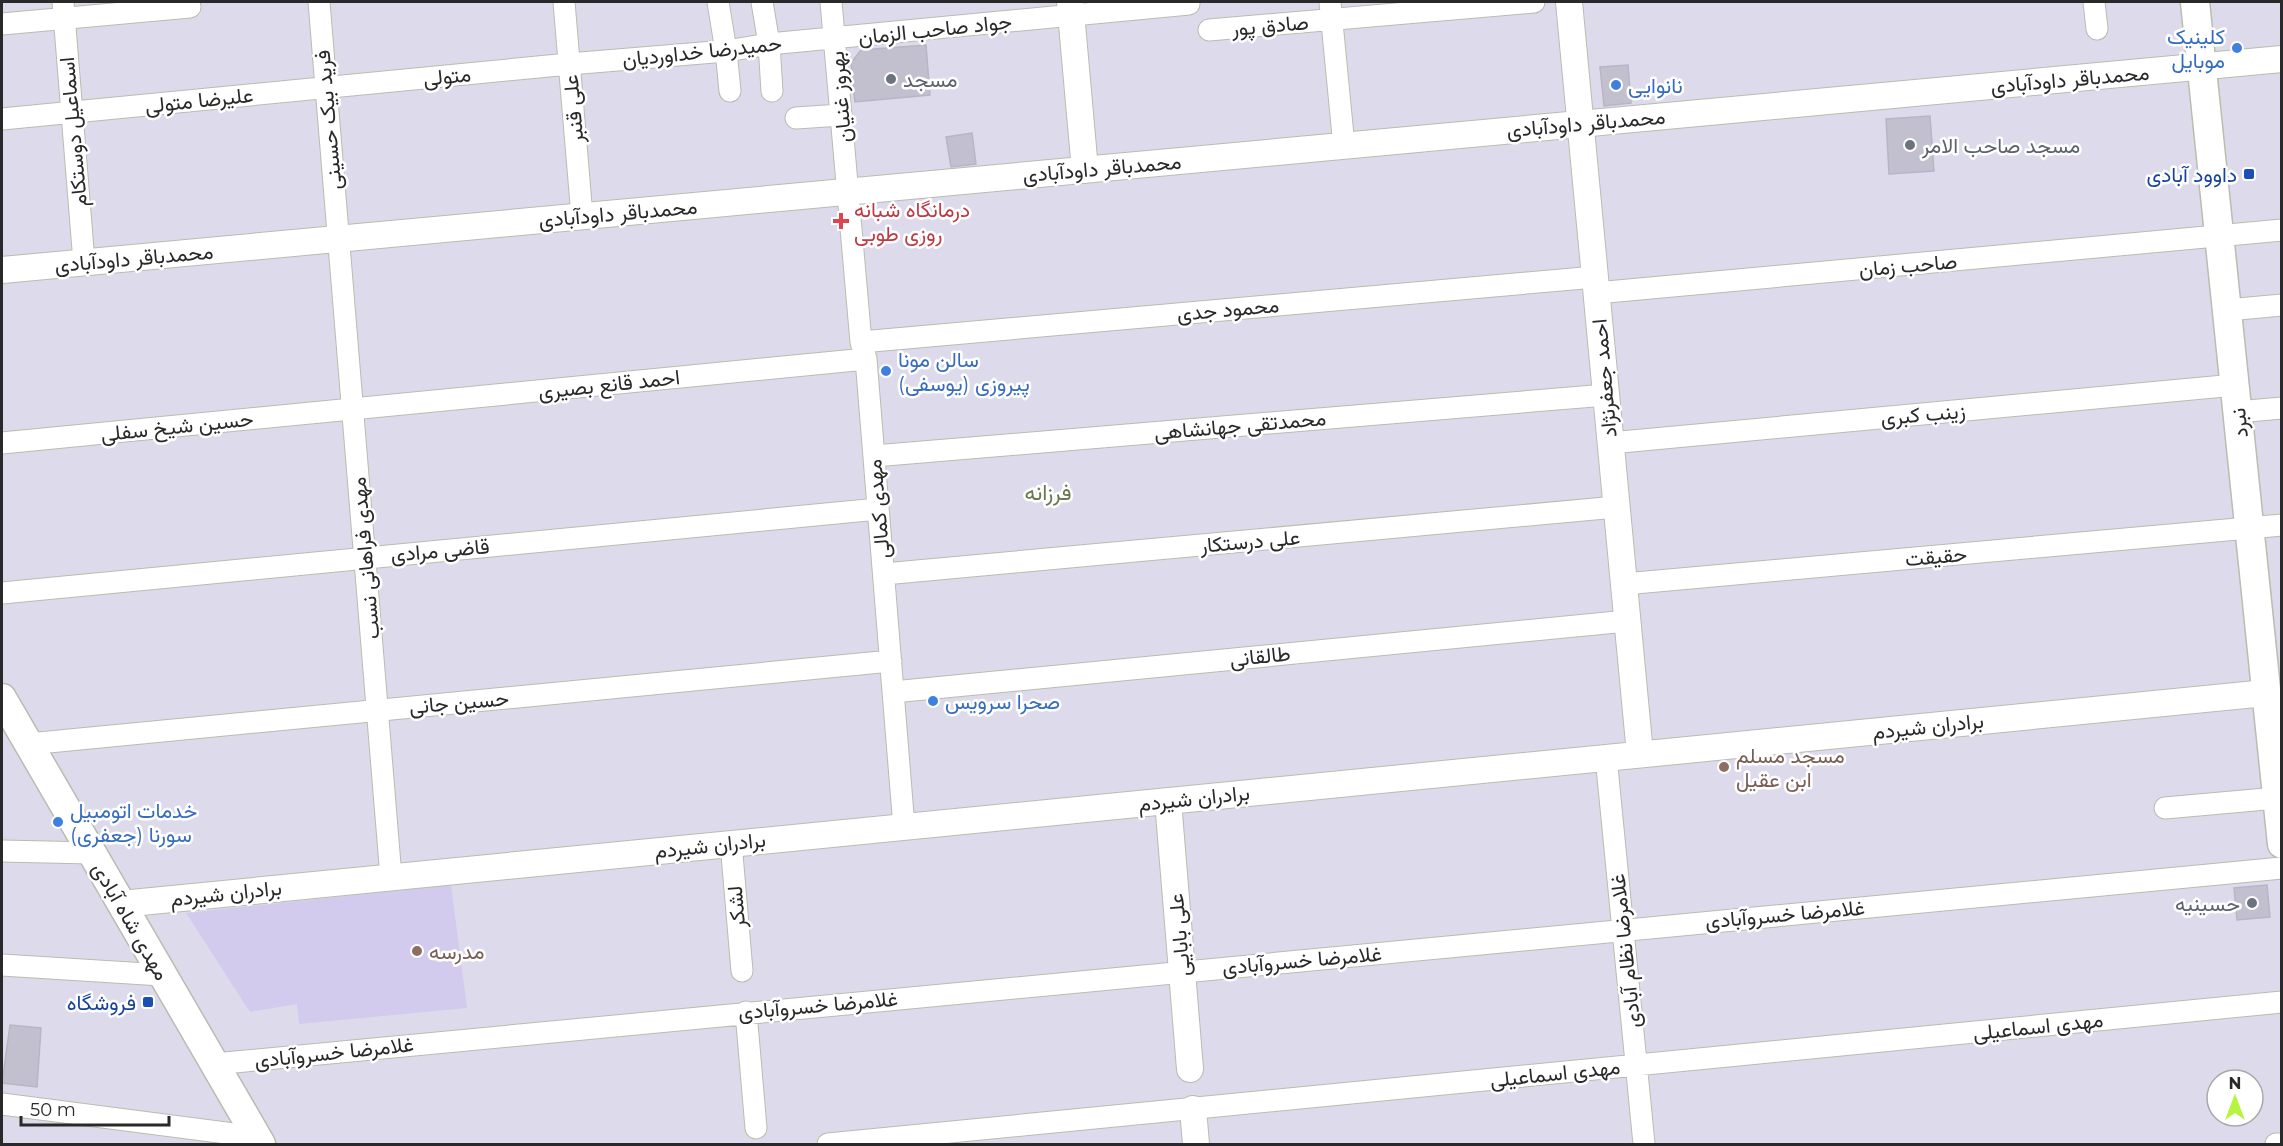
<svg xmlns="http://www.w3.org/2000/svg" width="2283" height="1146" viewBox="0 0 2283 1146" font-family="Montserrat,Vazirmatn,sans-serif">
	<rect width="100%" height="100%" fill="#dddbeb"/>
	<path fill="#d2cbed" d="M451,885L467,1008L299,1024L297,1004L250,1012L186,913Z"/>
	<path fill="#c2c0ce" stroke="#b8b5c7" stroke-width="1.5" d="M926,45L930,95L855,102L851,63L861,50Z
		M1628,65L1631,103L1604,106L1600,67Z
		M1930,116L1934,171L1889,174L1886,119Z
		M972,133L976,164L951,167L946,137Z
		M2267,885L2270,917L2237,920L2234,888Z
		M10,1025L41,1028L37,1087L2,1083Z"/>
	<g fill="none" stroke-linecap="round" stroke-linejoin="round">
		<defs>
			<path id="minor" d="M63,2L84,262
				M319,2L391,877
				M564,2L582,216
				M718,2L726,51L730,91
				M762,2L769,44L772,91
				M831,2L861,342L866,359L904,827
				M1330,2L1344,146
				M2094,2L2097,29
				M2,24L190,7
				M1209,30L1534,2
				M796,118L841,115
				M2,119L569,64L726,51L769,44L1189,4
				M1596,293L2282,230
				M2227,310L2282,305
				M861,342L1595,277
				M2237,412L2282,408
				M2,443L866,359
				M1610,443L2235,385
				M874,456L1606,395
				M884,574L1616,507
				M1624,584L2282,525
				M2,593L878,509
				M893,692L1627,621
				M28,744L891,661
				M1606,757L1644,1144
				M2165,808L2277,798
				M731,843L742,971
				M2,851L92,853
				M2,965L162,975
				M746,1012L756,1128
				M214,1064L2282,868
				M2,1104L257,1137
				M828,1144L2282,1002
				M2276,1144H2282"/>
			<path id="tertiary" d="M1070,2L1085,170
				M1569,2L1640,754
				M2,270L2282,59
				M1168,801L1190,1069
				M121,904L2266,693
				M1193,1109L1196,1144"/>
			<path id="secondary" d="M2195,2L2282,844
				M2,698L261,1144"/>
		</defs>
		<use href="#minor" stroke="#b8bdaf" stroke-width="23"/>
		<use href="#tertiary" stroke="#b8bdaf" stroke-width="28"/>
		<use href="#secondary" stroke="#b8bdaf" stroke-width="31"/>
		<use href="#minor" stroke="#fff" stroke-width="21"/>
		<use href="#tertiary" stroke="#fff" stroke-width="26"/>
		<use href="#secondary" stroke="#fff" stroke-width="28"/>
	</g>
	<g fill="#3f7fe0" stroke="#fff" stroke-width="2">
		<circle cx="2237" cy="48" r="6"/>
		<circle cx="1616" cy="85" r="6"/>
		<circle cx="886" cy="371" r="6"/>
		<circle cx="933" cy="701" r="6"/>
		<circle cx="58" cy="822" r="6"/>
	</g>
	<g fill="#6b7280" stroke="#fff" stroke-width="2">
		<circle cx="891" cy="79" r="6"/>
		<circle cx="1910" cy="145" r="6"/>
		<circle cx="2252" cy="903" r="6"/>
	</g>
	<g fill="#1a4fb4" stroke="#fff" stroke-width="2">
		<rect x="2243" y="168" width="12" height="12" rx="3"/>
		<rect x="142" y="996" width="12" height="12" rx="3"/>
	</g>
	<path fill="#e0444e" stroke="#fff" stroke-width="2" d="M838 212h6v6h6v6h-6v6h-6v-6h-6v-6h6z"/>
	<g fill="#8d6e63" stroke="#fff" stroke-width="2">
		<circle cx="1724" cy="767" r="6"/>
		<circle cx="417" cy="951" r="6"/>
	</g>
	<g text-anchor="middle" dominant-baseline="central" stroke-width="5" stroke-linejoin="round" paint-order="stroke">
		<g font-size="21" fill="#292929" stroke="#fff">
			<text transform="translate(1270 25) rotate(-5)">صادق پور</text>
			<text transform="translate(935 29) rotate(-6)">جواد صاحب الزمان</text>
			<text transform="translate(702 51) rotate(-6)">حمیدرضا خداوردیان</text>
			<text transform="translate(447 76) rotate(-6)">متولی</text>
			<text transform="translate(2070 79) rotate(-5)">محمدباقر داودآبادی</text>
			<text transform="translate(840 97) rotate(-95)">بهروز غنیان</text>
			<text transform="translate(199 100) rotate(-6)">علیرضا متولی</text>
			<text transform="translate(573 109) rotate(-95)">علی قنبر</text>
			<text transform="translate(328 120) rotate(-95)">فرید بیک حسینی</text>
			<text transform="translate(1586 123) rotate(-5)">محمدباقر داودآبادی</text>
			<text transform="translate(73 132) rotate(-95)">اسماعیل دوستکام</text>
			<text transform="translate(1102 168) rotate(-5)">محمدباقر داودآبادی</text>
			<text transform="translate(618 213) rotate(-5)">محمدباقر داودآبادی</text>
			<text transform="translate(134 258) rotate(-5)">محمدباقر داودآبادی</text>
			<text transform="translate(1908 265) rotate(-5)">صاحب زمان</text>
			<text transform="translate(1228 309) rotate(-5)">محمود جدی</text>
			<text transform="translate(1604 378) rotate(-95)">احمد جعفرنژاد</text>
			<text transform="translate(609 384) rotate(-6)">احمد قانع بصیری</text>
			<text transform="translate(1923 414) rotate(-5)">زینب کبری</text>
			<text transform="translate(2239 423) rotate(-96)">نبرد</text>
			<text transform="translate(1240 425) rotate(-5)">محمدتقی جهانشاهی</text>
			<text transform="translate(177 426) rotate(-6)">حسین شیخ سفلی</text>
			<text transform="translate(878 509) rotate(-95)">مهدی کمالی</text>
			<text transform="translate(1250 541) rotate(-5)">علی درستکار</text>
			<text transform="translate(440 550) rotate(-5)">قاضی مرادی</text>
			<text transform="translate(1936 556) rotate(-5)">حقیقت</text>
			<text transform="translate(365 558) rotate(-95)">مهدی فراهانی نسب</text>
			<text transform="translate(1260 656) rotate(-6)">طالقانی</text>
			<text transform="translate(459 702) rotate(-5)">حسین جانی</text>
			<text transform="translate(1928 726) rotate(-6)">برادران شیردم</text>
			<text transform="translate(1194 798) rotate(-6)">برادران شیردم</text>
			<text transform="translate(710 845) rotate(-6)">برادران شیردم</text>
			<text transform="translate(226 893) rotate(-6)">برادران شیردم</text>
			<text transform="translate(736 907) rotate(-95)">لشكر</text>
			<text transform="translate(1785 914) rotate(-5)">غلامرضا خسروآبادی</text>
			<text transform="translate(131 921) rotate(60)">مهدی شاه آبادی</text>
			<text transform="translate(1179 935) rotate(-95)">علی بابایی</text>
			<text transform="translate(1625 951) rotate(-96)">غلامرضا نظام آبادی</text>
			<text transform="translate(1302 960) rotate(-5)">غلامرضا خسروآبادی</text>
			<text transform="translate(818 1005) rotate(-5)">غلامرضا خسروآبادی</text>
			<text transform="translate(2038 1026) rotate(-6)">مهدی اسماعیلی</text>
			<text transform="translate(334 1052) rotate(-6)">غلامرضا خسروآبادی</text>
			<text transform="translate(1555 1073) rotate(-6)">مهدی اسماعیلی</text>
		</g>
		<g font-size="21" fill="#366cbe" stroke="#fff" text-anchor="start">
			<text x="2225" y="36" text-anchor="end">کلینیک<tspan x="2225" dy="24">موبایل</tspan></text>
			<text x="1628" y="85">نانوایی</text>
			<text x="898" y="359">سالن مونا<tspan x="898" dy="24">پیروزی (یوسفی)</tspan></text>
			<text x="945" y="701">صحرا سرویس</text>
			<text x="70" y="810">خدمات اتومبیل<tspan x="70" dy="24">سورنا (جعفری)</tspan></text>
		</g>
		<g font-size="21" fill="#5b616d" stroke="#fff" text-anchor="start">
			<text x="903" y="79">مسجد</text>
			<text x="1922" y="145">مسجد صاحب الامر</text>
			<text x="2240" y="903" text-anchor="end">حسینیه</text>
		</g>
		<g font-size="21" fill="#164399" stroke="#fff" text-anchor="end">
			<text x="2237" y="174">داوود آبادی</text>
			<text x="136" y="1002">فروشگاه</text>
		</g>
		<g font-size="21" fill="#be3a42" stroke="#fff" text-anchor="start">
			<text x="854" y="209">درمانگاه شبانه<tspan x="854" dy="24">روزی طوبی</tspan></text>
		</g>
		<g font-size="21" fill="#785e54" stroke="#fff" text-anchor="start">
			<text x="1736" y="755">مسجد مسلم<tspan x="1736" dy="24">ابن عقیل</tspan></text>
			<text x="429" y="951">مدرسه</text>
		</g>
		<g font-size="22" fill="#68794b" stroke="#fff">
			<text x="1048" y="492">فرزانه</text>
		</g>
	</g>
	<rect width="2283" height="1146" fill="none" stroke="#292929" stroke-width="6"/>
	<g transform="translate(2235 1098)"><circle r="28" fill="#ffffff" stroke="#a9a9a9" stroke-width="1.5"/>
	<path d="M0-4.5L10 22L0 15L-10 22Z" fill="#b5f53f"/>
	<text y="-9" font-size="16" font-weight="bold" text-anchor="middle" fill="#292929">N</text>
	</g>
	<path d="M21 1116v9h148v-9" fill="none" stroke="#292929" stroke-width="3"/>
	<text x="30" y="1116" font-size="18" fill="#292929" stroke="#ffffff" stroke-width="4.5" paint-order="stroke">50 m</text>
</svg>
